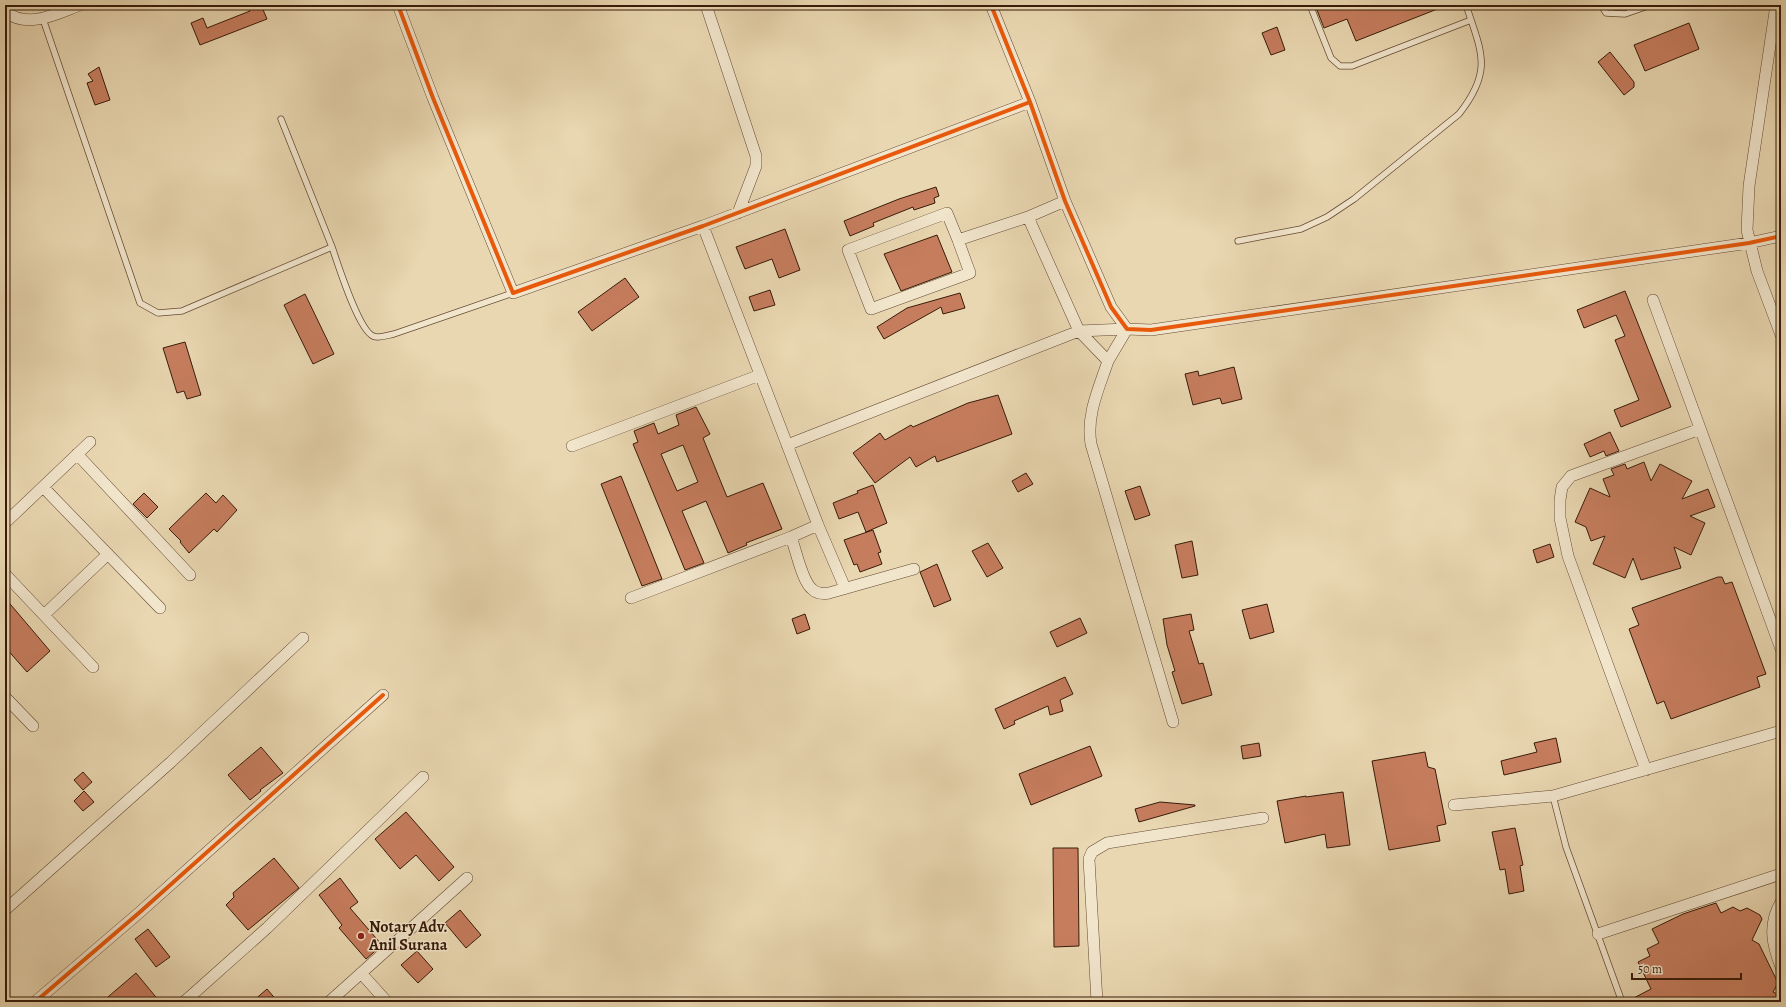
<svg xmlns="http://www.w3.org/2000/svg" width="1786" height="1007" viewBox="0 0 1786 1007" font-family="Alegreya,serif">
	<rect width="100%" height="100%" fill="#e9d7b1"/>
	<filter id="stains"><feTurbulence type="fractalNoise" baseFrequency=".005" numOctaves="4"/><feColorMatrix values="0 0 0 0 .2 0 0 0 0 .09 0 0 0 0 .02 0 0 0 .5 -.17"/></filter>
	<radialGradient id="worn" r=".72"><stop offset=".6" stop-color="#630" stop-opacity="0"/><stop offset="1" stop-color="#630" stop-opacity=".3"/></radialGradient>
	<path fill="#c67d5e" stroke="#381b09" fill-rule="evenodd" d="M247,5H261L267,19L200,45L191,23L203,18L207,28L250,11Z
		M1315,5H1445V6L1356,41L1347,19L1324,28Z
		M1689,23L1699,49L1645,71L1634,45Z
		M1277,27L1285,50L1271,55L1262,33Z
		M1610,52L1634,82V87L1624,95L1598,62Z
		M99,67L110,100L95,105L87,83L93,81L88,74Z
		M936,187L939,196L934,198L935,203L914,210L913,207L873,223L874,226L850,236L844,221L899,199Z
		M785,229L800,270L779,278L772,259L745,269L736,247Z
		M937,235L952,272L901,291L884,254Z
		M625,278L639,297L592,331L578,312Z
		M770,290L775,305L754,311L749,297Z
		M1625,291L1671,407L1621,427L1614,410L1639,400L1615,340L1625,336L1616,315L1584,328L1577,310Z
		M960,293L965,308L943,314L941,307L884,339L877,327L907,308Z
		M305,294L334,354L313,364L284,305Z
		M185,342L201,395L187,399L184,391L177,393L163,348Z
		M1234,367L1242,399L1222,404L1220,398L1193,405L1185,374L1198,371L1199,376Z
		M998,395L1012,434L937,462L935,456L916,467L910,457L875,483L853,453L880,433L885,440L911,425L913,427L968,403Z
		M696,407L710,434L703,438L727,497L763,483L782,529L746,543L747,545L728,553L706,501L682,511L704,563L685,570L633,444L638,442L634,431L654,423L658,434L679,425L676,415ZM683,445L698,482L677,491L661,454Z
		M1610,432L1619,451L1606,456L1604,451L1590,457L1584,444Z
		M1644,462L1651,481L1660,464L1692,481L1682,499L1708,489L1715,507L1690,516L1705,523L1691,555L1674,547L1681,568L1641,580L1633,558L1625,578L1593,564L1605,536L1591,541L1586,527L1575,522L1590,488L1610,497L1603,479L1614,475L1611,469L1625,464L1627,469Z
		M1026,473L1033,484L1018,492L1012,481Z
		M621,476L662,579L642,586L601,484Z
		M873,485L887,523L866,532L858,512L839,519L833,503L858,493L857,491Z
		M1140,486L1150,515L1135,520L1125,491Z
		M144,493L158,507L147,518L133,504Z
		M206,493L216,503L223,495L237,510L217,532L214,529L189,553L180,542L181,541L169,529Z
		M873,530L881,552L878,553L882,564L860,572L857,564L854,565L844,540Z
		M1192,541L1198,575L1182,578L1175,545Z
		M988,543L1003,568L987,577L972,551Z
		M1550,544L1554,557L1537,563L1533,550Z
		M937,564L951,600L934,607L920,572Z
		M1718,577H1722L1725,584L1732,582L1766,674L1757,677L1760,687L1671,719L1664,701L1657,704L1629,629L1639,625L1632,608Z
		M5,598L50,651L27,672L5,647Z
		M1267,604L1274,632L1250,639L1242,610Z
		M805,614L810,629L797,634L792,619Z
		M1191,614L1194,630L1189,631L1199,664L1203,663L1212,695L1182,704L1172,672L1175,671L1167,645L1163,619Z
		M1080,618L1087,633L1057,647L1050,632Z
		M1065,677L1073,694L1060,700L1063,711L1050,715L1048,706L1014,721L1015,724L1004,729L995,709Z
		M1556,738L1561,762L1504,775L1501,761L1537,752L1534,743Z
		M1259,743L1261,756L1243,759L1241,746Z
		M1090,746L1102,776L1031,805L1019,774Z
		M261,747L283,773L260,790L261,791L250,800L228,775Z
		M1425,752L1428,767L1435,769L1446,824L1437,826L1440,841L1389,850L1372,761Z
		M83,772L92,782L83,790L74,780Z
		M84,791L94,802L83,811L74,801Z
		M1343,792L1350,845L1327,848L1325,834L1285,843L1277,801L1306,796V797Z
		M1160,802L1195,805V806L1139,822L1135,809Z
		M406,812L454,867L439,881L416,855L400,869L375,839Z
		M1515,828L1523,865L1520,866L1524,891L1509,894L1505,869L1500,870L1492,832Z
		M1053,848H1078L1079,946L1054,947Z
		M274,858L299,888L248,930L226,905L234,897L233,893Z
		M340,878L358,902L350,908L382,945L366,959L339,928L342,925L319,895Z
		M1716,903L1721,913L1733,907L1740,911L1747,908L1760,915L1762,919L1752,940L1759,944L1778,983L1773,992L1781,996V1002H1626L1651,989L1638,962L1650,956L1647,949L1659,943L1652,929L1683,914Z
		M460,910L481,935L466,948L445,923Z
		M148,929L170,957L156,967L135,939Z
		M417,951L433,969L418,983L401,965Z
		M136,973L160,1002H102Z
		M267,989L278,1002H252Z"/>
	<g fill="none" stroke-linecap="round" stroke-linejoin="round">
		<defs>
			<path id="lane" d="M1310,5L1331,58L1340,66H1352L1471,20
				M1601,5L1606,13L1625,14L1651,5
				M43,19L140,303L158,313L182,311L332,247L281,119
				M1238,241L1301,229L1327,217L1354,199L1459,114C1493,71 1482,53 1466,5
				M332,247C338,264 358,329 373,336C379,339 388,335 394,334L513,293
				M1553,796L1566,847L1622,1002"/>
			<path id="street" d="M398,5L433,98L513,293L703,226L1030,102
				M706,5L756,156V166L738,213
				M991,5L1030,102L1065,201L1111,307L1127,329L1151,330L1749,243L1781,236
				M1776,5L1749,186L1747,230L1757,271L1781,335
				M5,12C29,29 56,14 80,5
				M1028,217L1065,201
				M703,226L818,525L845,588
				M958,240L970,273L871,309L848,250L947,213L958,240L1028,217L1079,331L1108,361L1127,329
				M1653,300L1781,649
				M1108,361C1099,388 1086,415 1091,444L1173,722
				M787,445L1079,331L1127,329
				M572,446L760,375
				M77,454L190,575
				M43,487L160,608
				M5,523L90,442
				M791,537C796,550 802,581 812,589C817,594 823,594 829,593L914,569
				M5,574L93,667
				M631,598L791,537L818,525
				M44,615L108,554
				M5,697L33,726
				M1646,770L1568,556L1560,518V500L1562,487L1571,476L1700,429
				M1454,805L1553,796L1781,731
				M1781,902C1768,924 1772,944 1781,967
				M5,910L171,762L303,638
				M1598,934L1781,874
				M361,973L387,1002
				M35,1002L140,912L383,695
				M184,1002L267,928L423,777
				M329,1002L467,878
				M1097,1002L1089,859L1092,852L1107,843L1263,818"/>
		</defs>
		<use href="#lane" stroke="#644a33" stroke-width="7"/>
		<use href="#street" stroke="#644a33" stroke-width="12"/>
		<use href="#lane" stroke="#f1e5cc" stroke-width="5.5"/>
		<use href="#street" stroke="#f1e5cc" stroke-width="11"/>
		<defs>
			<path id="cycleway" d="M398,5L433,98L513,293L703,226L1030,102
				M991,5L1030,102L1065,201L1111,307L1127,329L1151,330L1749,243L1781,236
				M35,1002L140,912L383,695"/>
		</defs>
		<use href="#cycleway" stroke="#f1e5cc" stroke-width="6"/>
		<use href="#cycleway" stroke="#e8590c" stroke-width="4"/>
	</g>
	<circle fill="#8f2418" stroke="#f1e5cc" stroke-width="1.5" cx="361" cy="936" r="4"/>
	<g text-anchor="middle" dominant-baseline="central" stroke-width="3" stroke-linejoin="round" paint-order="stroke">
		<g font-size="16" font-weight="bold" fill="#381b09" stroke="#f1e5cc" text-anchor="start">
			<text x="369" y="927">Notary Adv.<tspan x="369" dy="18">Anil Surana</tspan></text>
		</g>
	</g>
	<rect width="1786" height="1007" fill="none" stroke="#e9d7b1" stroke-width="20"/>
	<rect x="6" y="6" width="1774" height="995" fill="none" stroke="#381b09" stroke-width="2"/>
	<rect x="10" y="10" width="1766" height="987" fill="none" stroke="#381b09"/>
	<path d="M1632 973v6h109v-6" fill="none" stroke="#381b09" stroke-width="2"/>
	<text x="1638" y="973" font-size="12" fill="#381b09" stroke="#f1e5cc" stroke-width="3" paint-order="stroke">50 m</text>
	<rect width="100%" height="100%" filter="url(#stains)"/>
	<rect width="100%" height="100%" fill="url(#worn)"/>
</svg>
